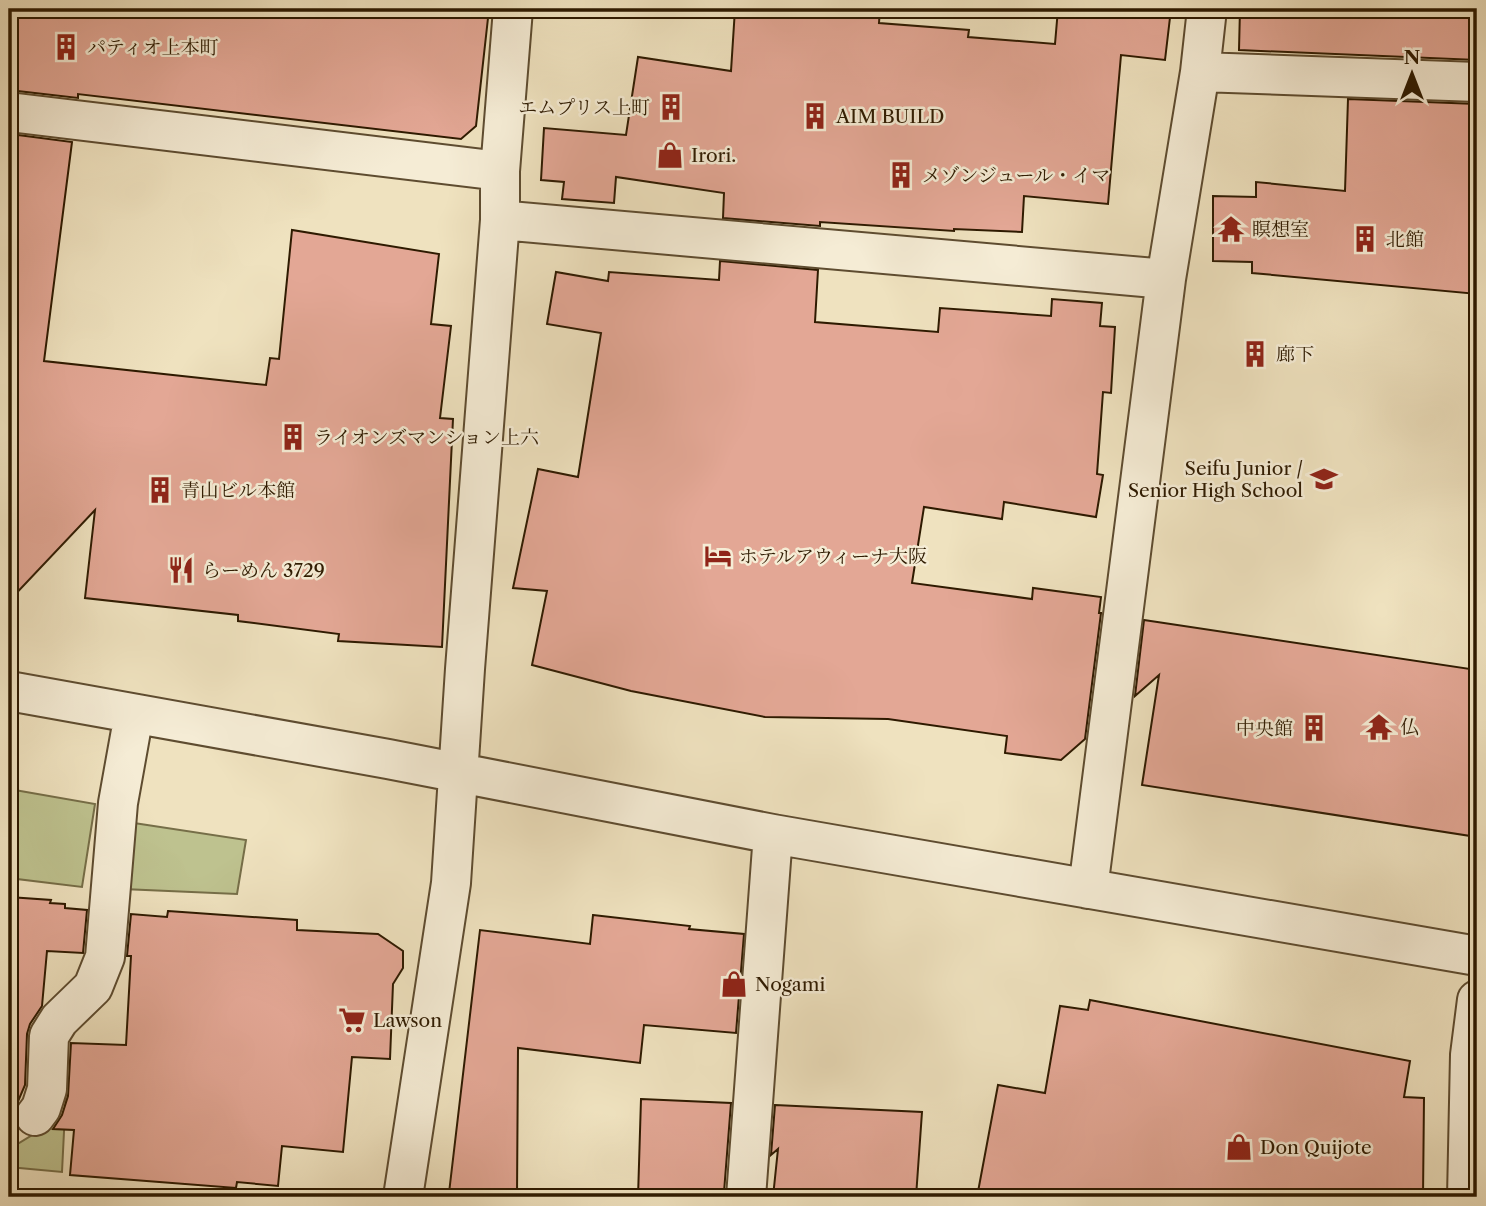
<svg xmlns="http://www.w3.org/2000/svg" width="1486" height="1206" viewBox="0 0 1486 1206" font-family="'Libre Caslon Text','Noto Serif JP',serif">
	<rect width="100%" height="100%" fill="#efe2bf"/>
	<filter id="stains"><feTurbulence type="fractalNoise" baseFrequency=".00286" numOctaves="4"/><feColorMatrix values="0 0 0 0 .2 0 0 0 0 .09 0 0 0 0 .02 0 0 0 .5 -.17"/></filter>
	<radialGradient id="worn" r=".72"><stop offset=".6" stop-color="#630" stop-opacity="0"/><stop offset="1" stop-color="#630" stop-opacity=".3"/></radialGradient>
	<path fill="#bec28f" stroke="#766e48" stroke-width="2" d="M9,789L95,804L82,887L9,878Z
		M134,823L246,840L237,894L123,889Z
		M61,1050L68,1051L62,1172L9,1167V1146L19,1143L37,1132Z"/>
	<path fill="#e3a795" stroke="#2e1a00" stroke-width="2" d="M9,9H489L476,126L461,139L78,94V98L9,90Z
		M735,9H880L879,23L969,30L968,37L1055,44L1058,9H1171L1165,60L1121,55L1108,204L1024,196L1022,232L954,229V231L820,222V226L723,218L724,193L616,177L614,203L562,199L564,182L541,180L544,128L626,135L638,57L731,71Z
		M1240,9H1477V60L1239,50Z
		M1348,99L1477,104V294L1252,273V262L1213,261V196L1256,197V182L1345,191Z
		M18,135L72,142L44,361L266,385L270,358L279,359L292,230L439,254L431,324L451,326L440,418L453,419L442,647L338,641L339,634L238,621V615L85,598L95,510L9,601V167H13Z
		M720,261L818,270L815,322L938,332L940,308L1051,316L1052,299L1102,303L1100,326L1115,327L1111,393L1103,392L1097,474L1103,475L1096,517L1004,502L1002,519L924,507L912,583L1032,599L1033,588L1101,597L1099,613H1101L1085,739L1061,760L1005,753L1007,736L888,719L765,717L631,691L532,665L547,591L513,588L538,469L578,477L601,333L547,324L556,272L608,281L609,272L719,280Z
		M1144,620L1477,670V837L1142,785L1159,675L1135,696Z
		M9,897L51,900L50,903L65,904V908L87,910L83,953L47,951L42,1006L30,1024L27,1034L25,1085L13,1113L17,1127L9,1126Z
		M168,911L297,920V930L378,934L403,951V968L393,984L390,1059L352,1057L343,1152L282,1146L278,1186L237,1182L236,1188L70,1175L74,1130L53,1129L62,1115L68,1096L71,1043L126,1045L131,956H127L131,914L167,917Z
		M593,915L690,926L689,929L744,934L736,1033L644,1025L640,1063L518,1048L517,1196L449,1193L480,930L590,944Z
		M1090,1000L1410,1061L1404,1097L1424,1098L1423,1197H977L998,1085L1045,1093L1060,1006L1088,1010Z
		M641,1099L731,1103L724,1192L718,1197H638Z
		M775,1105L922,1112L916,1197H773L778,1149L771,1155Z"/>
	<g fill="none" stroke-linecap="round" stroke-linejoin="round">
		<defs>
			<path id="minor" d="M1200,72L1477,82
				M9,112L500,171
				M500,220L1166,279
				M9,691L388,759L773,834L1477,956
				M1088,889L1166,279L1200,72L1207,9
				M35,1116L41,1108L47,1089L49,1036L59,1020L93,987L105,957L118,803L134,714
				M403,1197L451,883L465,669L500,220V171L513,9
				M746,1197L773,834
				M1467,1197L1470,1055L1477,1000"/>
		</defs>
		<use href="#minor" stroke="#5e4c30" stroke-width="42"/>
		<use href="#minor" stroke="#f5ecd5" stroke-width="38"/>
	</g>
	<defs>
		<symbol id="building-bare" viewBox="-9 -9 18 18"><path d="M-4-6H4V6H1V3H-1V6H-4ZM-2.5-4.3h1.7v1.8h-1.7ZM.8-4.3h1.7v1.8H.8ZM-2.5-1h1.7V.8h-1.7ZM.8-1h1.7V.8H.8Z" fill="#8f2418" stroke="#f5ecd5" stroke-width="2.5" paint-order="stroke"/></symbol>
		<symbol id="shop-bare" viewBox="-9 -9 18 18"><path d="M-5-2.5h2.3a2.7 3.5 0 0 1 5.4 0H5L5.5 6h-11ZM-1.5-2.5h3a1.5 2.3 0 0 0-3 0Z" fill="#8f2418" stroke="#f5ecd5" stroke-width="2.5" paint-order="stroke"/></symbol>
		<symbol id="temple-bare" viewBox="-9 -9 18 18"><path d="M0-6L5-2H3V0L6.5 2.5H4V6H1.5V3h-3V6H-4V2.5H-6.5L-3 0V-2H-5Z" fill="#8f2418" stroke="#f5ecd5" stroke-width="2.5" paint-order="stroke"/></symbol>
		<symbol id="school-bare" viewBox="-9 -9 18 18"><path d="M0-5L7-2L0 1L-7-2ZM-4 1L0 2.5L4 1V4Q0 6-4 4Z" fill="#8f2418" stroke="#f5ecd5" stroke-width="2.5" paint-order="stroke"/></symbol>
		<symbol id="hotel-bare" viewBox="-9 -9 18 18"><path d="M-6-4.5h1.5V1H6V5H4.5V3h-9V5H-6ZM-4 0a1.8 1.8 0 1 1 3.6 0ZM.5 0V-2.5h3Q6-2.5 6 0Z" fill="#8f2418" stroke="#f5ecd5" stroke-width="2.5" paint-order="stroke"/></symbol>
		<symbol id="restaurant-bare" viewBox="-9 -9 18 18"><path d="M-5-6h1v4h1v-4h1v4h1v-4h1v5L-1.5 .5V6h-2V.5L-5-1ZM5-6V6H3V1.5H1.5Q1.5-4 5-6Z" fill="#8f2418" stroke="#f5ecd5" stroke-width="2.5" paint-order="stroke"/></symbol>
		<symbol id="supermarket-bare" viewBox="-9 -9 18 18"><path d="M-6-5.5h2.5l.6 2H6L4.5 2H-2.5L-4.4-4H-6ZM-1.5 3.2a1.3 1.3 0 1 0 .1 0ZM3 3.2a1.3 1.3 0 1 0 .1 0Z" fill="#8f2418" stroke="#f5ecd5" stroke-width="2.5" paint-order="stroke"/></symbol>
	</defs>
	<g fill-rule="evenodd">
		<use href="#building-bare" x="47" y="28" width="38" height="38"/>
		<use href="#building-bare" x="652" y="88" width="38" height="38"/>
		<use href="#building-bare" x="796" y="97" width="38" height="38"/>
		<use href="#shop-bare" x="651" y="136" width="38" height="38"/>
		<use href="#building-bare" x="882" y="156" width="38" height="38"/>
		<use href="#temple-bare" x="1212" y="210" width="38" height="38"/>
		<use href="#building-bare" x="1346" y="220" width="38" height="38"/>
		<use href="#building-bare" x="1236" y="335" width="38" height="38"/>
		<use href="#building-bare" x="274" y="418" width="38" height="38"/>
		<use href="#school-bare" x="1305" y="460" width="38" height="38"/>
		<use href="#building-bare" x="141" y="471" width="38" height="38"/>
		<use href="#hotel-bare" x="699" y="537" width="38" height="38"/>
		<use href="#restaurant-bare" x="162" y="551" width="38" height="38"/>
		<use href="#temple-bare" x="1360" y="708" width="38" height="38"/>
		<use href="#building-bare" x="1295" y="709" width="38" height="38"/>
		<use href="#shop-bare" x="715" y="965" width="38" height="38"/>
		<use href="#supermarket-bare" x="333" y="1001" width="38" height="38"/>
		<use href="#shop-bare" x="1220" y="1128" width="38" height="38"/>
	</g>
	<g text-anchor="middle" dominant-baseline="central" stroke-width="5" stroke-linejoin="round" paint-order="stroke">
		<g font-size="19" fill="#2e1a00" stroke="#f5ecd5" text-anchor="start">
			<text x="87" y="47">パティオ上本町</text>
			<text x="650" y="107" text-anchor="end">エムプリス上町</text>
			<text x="836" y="116">AIM BUILD</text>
			<text x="691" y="155">Irori.</text>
			<text x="922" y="175">メゾンジュール・イマ</text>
			<text x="1252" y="229">瞑想室</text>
			<text x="1386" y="239">北館</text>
			<text x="1276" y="354">廊下</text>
			<text x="314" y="437">ライオンズマンション上六</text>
			<text x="1303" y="468" text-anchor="end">Seifu Junior /<tspan x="1303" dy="22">Senior High School</tspan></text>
			<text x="181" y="490">青山ビル本館</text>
			<text x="739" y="556">ホテルアウィーナ大阪</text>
			<text x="202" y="570">らーめん 3729</text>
			<text x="1400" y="727">仏</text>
			<text x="1293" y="728" text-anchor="end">中央館</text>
			<text x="755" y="984">Nogami</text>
			<text x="373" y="1020">Lawson</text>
			<text x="1260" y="1147">Don Quijote</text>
		</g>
	</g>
	<rect width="1486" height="1206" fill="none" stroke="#efe2bf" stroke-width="35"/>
	<rect x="10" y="10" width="1465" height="1185" fill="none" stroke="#2e1a00" stroke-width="3.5"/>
	<rect x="18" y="18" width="1451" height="1171" fill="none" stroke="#2e1a00" stroke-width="2"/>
	<g transform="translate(1412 74)" stroke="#f5ecd5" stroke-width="5" paint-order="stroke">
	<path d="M0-5L12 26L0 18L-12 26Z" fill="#2e1a00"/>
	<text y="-10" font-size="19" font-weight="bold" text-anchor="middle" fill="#2e1a00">N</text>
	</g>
	<rect width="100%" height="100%" filter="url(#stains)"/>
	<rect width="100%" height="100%" fill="url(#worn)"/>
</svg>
